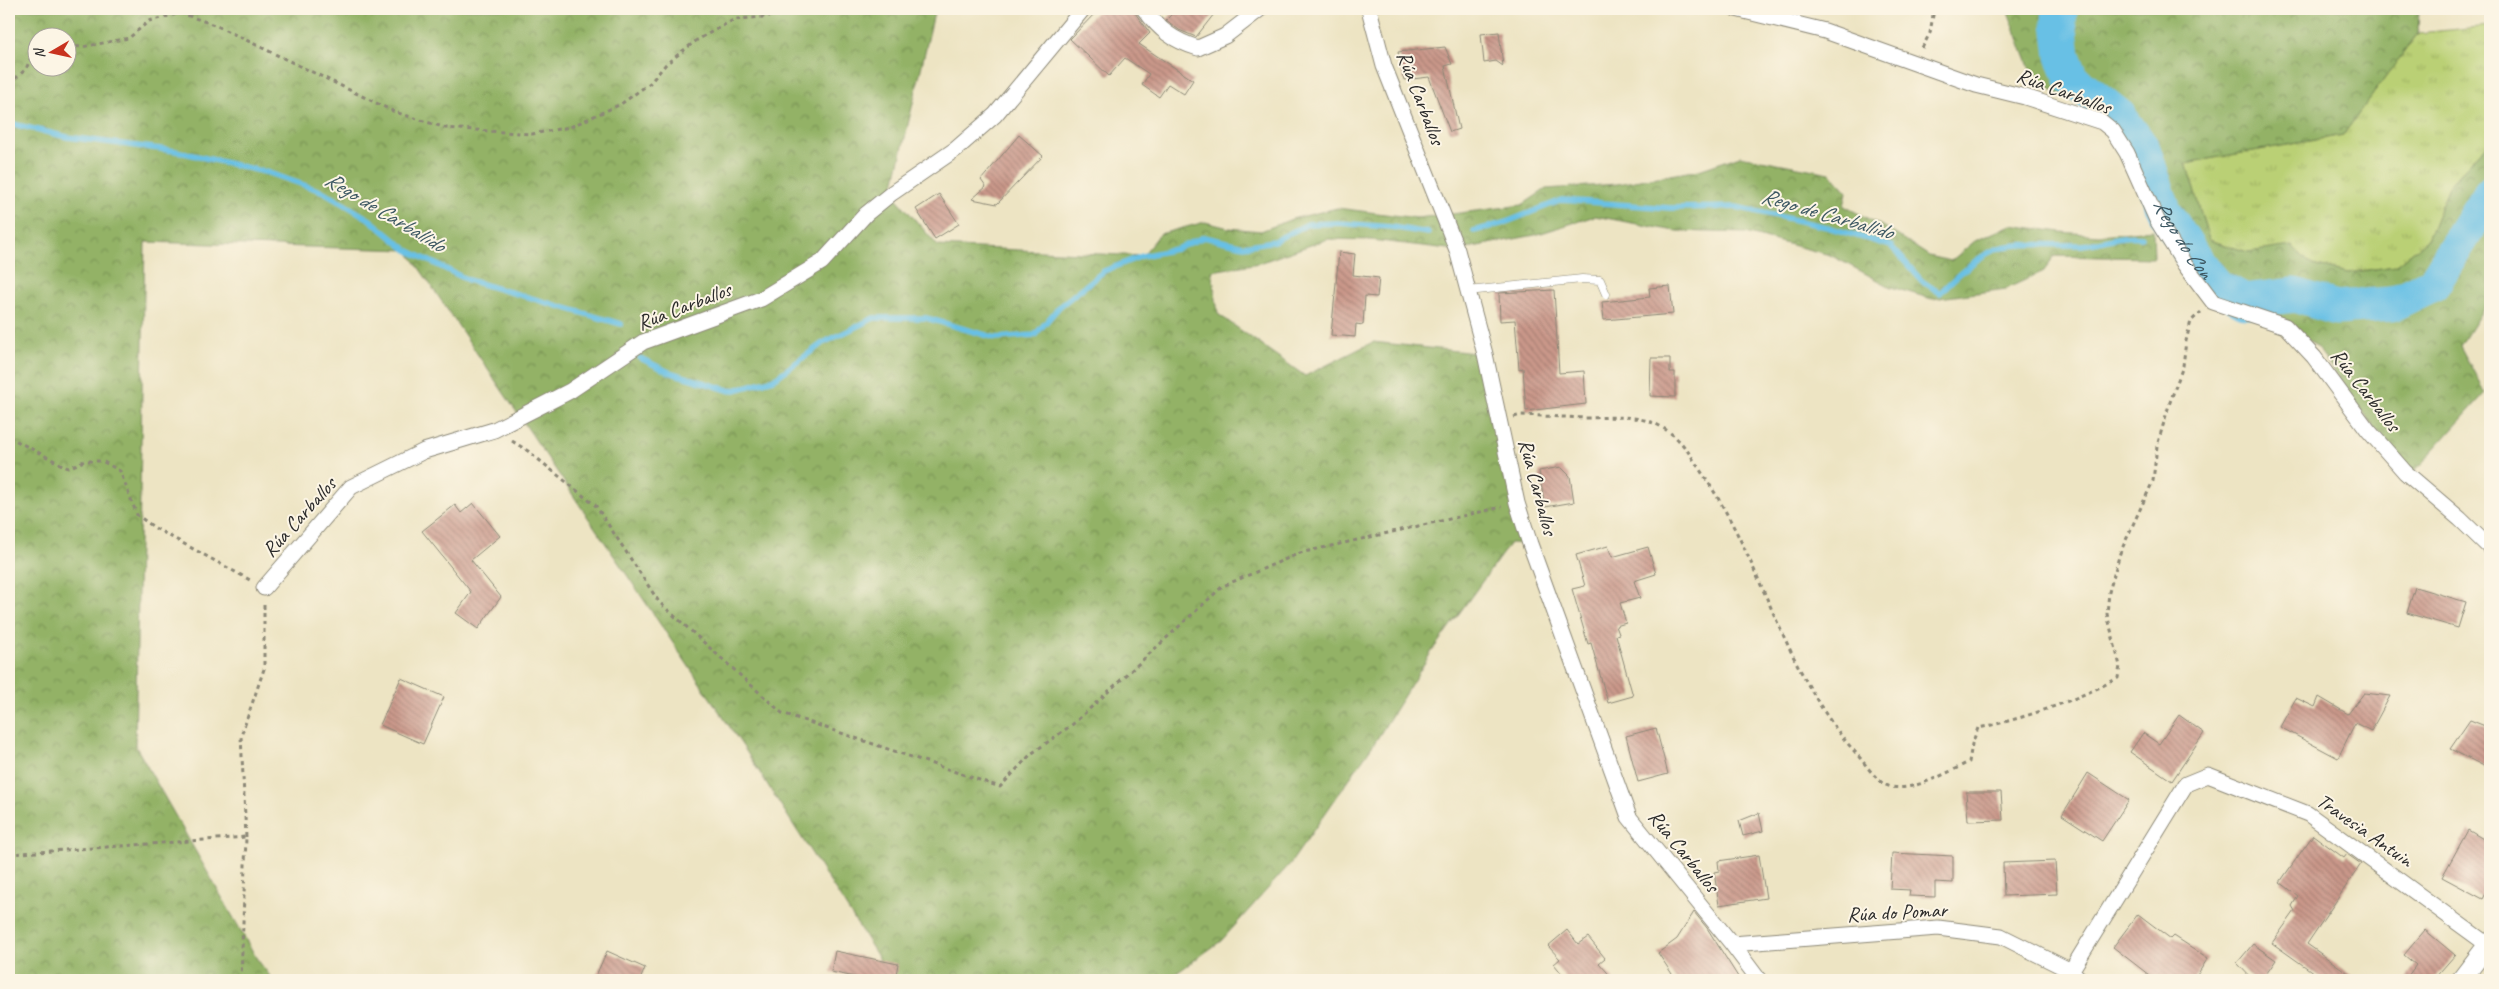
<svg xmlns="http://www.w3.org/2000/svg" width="2499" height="989" viewBox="0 0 2499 989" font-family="Caveat,sans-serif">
	<defs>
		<pattern id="grass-tufts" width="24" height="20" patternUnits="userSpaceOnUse" patternTransform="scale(1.25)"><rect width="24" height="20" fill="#bad074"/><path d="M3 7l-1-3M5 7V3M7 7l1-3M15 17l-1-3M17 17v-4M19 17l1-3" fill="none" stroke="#a0b365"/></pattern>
		<pattern id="forest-crowns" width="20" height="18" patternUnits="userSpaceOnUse" patternTransform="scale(1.25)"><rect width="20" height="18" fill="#93b266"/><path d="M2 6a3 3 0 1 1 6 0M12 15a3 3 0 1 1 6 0" fill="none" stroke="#789154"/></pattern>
		<pattern id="building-back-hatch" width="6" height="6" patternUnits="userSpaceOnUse" patternTransform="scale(1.25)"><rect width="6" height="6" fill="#ca988a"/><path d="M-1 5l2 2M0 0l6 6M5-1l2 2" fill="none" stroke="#a47c71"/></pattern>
	</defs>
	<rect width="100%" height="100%" fill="#fcf5e5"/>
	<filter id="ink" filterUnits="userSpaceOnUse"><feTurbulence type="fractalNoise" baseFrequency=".02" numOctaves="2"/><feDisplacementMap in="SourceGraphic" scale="10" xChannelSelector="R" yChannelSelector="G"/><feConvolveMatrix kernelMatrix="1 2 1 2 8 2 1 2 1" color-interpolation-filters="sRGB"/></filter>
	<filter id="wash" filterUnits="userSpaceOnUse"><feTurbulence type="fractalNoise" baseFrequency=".0096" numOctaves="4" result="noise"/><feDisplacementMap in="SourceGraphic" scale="20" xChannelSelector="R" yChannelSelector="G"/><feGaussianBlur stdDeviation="1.12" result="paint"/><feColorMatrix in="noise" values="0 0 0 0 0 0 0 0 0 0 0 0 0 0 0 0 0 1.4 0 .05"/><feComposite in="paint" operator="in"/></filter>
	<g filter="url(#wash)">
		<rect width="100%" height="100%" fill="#ede4c3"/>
		<path fill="url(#grass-tufts)" stroke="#727e50" d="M2490,26V142L2450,184L2427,240L2395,266L2348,273L2312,265L2292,247L2248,252L2209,240L2186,163L2343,135L2418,33Z"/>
		<path fill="url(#forest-crowns)" stroke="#5f6e48" fill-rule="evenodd" d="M9,9H935L892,193L938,246L1142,256L1160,234L1205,222L1229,228L1261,231L1292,219L1337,208L1417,218L1460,213L1522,205L1546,189L1617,184L1699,170L1740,156L1830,173L1847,192L1844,206L1886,228L1929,256L1951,261L1975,241L2011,225L2061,232L2099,235L2153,230L2154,258L2054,256L2044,271L2006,289L1932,299L1891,287L1830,255L1745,233L1675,231L1595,216L1535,235L1457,250L1371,240L1328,239L1259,263L1212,271L1218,314L1305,376L1373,342L1485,354L1530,544L1510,543L1432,651L1375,742L1290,864L1221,941L1167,980H893L744,748L407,250L145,242L135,745L257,959L273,980H9ZM38,38H68V68H38Z
			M2007,9H2419L2418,33L2343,135L2186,163L2209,240L2248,252L2292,246L2312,265L2348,273L2395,266L2427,240L2450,184L2490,142V298L2460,346L2485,393L2413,473L2376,430L2322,354L2293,323L2218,295L2192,261L2162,212L2152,183L2121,128L2034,80Z"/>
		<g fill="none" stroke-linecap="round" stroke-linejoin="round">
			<path stroke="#68c0e5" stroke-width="5.5" d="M9,123L67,137L176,151L269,173L324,192L369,219L407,250L468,280L621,324
				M1474,231L1504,223L1562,200L1670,208L1736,207L1827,227L1891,246L1922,281L1940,293C1956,276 1973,260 1994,250C2014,241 2059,246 2082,245C2104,243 2119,234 2142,237
				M2179,239L2182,238
				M640,358L669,372L731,391L774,379L823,343L874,318H926L996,338L1035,335L1060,306L1104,271L1142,256L1176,249L1204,237L1244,246L1274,241L1308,224L1338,223L1391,227L1428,233"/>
			<path stroke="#68c0e5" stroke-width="35" id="s1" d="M2060,9L2059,22L2063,56L2072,79L2119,116L2143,149L2164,211L2196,261L2218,287L2245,301L2295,295L2336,308L2392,304L2433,284L2490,193"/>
		</g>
		<g id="blocks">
			<path fill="url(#building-back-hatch)" d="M1099,9H1132L1150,33L1139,44L1193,80L1184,94L1168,84L1159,97L1142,85L1149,74L1125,58L1109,76L1070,39Z
				M1177,9H1218L1196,37L1179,30L1166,20Z
				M1499,32L1503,66L1496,61L1484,63L1481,34Z
				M1445,47L1452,64L1445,66L1459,129L1450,132L1429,77L1404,80L1398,52Z
				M1019,135L1043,156L997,204L972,199L986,187L981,180Z
				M939,194L959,224L935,239L916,209Z
				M1339,252L1355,254L1353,275L1379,278L1377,297L1365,296L1363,325L1356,324L1355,337L1331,335Z
				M1670,286L1673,314L1604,320L1602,302L1650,297L1649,288Z
				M1554,290L1559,373L1584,371L1586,404L1526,411L1523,368L1519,369L1515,320L1500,321L1499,293Z
				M1651,358H1670V372H1675V397L1650,396Z
				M1561,467L1570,476L1574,502L1545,507L1539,471Z
				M473,503L500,536L471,560L501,597L478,629L456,613L471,592L422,531L455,505L461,513Z
				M1608,546L1612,557L1648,547L1656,574L1634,581L1640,598L1620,603L1626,623L1616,626L1619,634L1616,635L1633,696L1608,703L1591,643L1588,644L1572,589L1585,586L1576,555Z
				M2415,587L2466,602L2458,628L2407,613Z
				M401,678L444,697L423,744L380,725Z
				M2364,693L2390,696L2371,731L2355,723L2338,758L2280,727L2296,698L2315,707L2319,697L2348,714Z
				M2179,715L2204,733L2172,781L2130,752L2143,733L2159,744Z
				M2470,720L2490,728V769L2450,749Z
				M1656,728L1668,774L1638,782L1626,736Z
				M2088,773L2129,800L2102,841L2062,815Z
				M1966,792H2001L2003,820L1968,821Z
				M1759,813L1763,831L1743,836L1739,821Z
				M2468,830L2490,843V886L2483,899L2442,877Z
				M2313,835L2344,858L2347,854L2361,864L2307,944L2358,980H2324L2272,943L2295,911L2292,906L2298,896L2280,882Z
				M1892,853L1953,856V883L1935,882V897L1909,896L1910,890L1890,889Z
				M1759,855L1766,898L1719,905L1714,872L1719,871L1718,861Z
				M2055,861L2057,894L2004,896L2003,863Z
				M1694,912L1707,928L1740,980H1676L1658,953L1677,939Z
				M2138,914L2171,939L2174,936L2208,958L2194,980H2146L2149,975L2113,947Z
				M1567,930L1578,944L1588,937L1605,958L1599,963L1614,980H1567L1554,964L1560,959L1548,946Z
				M2425,930L2455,955L2433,980H2405L2416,965L2404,955Z
				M2253,944L2276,960L2262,980H2253L2237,963Z
				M607,951L645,968L640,980H594Z
				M835,951L898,964L895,980H854L855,977L831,972Z"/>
		</g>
	</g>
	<g filter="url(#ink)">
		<use href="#blocks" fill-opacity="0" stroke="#8c8877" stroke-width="1"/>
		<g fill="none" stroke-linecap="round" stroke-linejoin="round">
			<defs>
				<path id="service" d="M1468,291L1582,279L1600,280L1606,294"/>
				<path id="minor" d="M1144,9C1160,30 1172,40 1198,48L1225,36L1260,9
					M1369,9L1384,66L1457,250L1485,354L1517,503L1530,544L1629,817L1732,944L1759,980
					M1736,9L1825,31L1976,85L2025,97L2102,122L2113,131L2127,153L2157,220L2185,265L2213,302L2285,326L2314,357L2368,430L2405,472L2460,519L2490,548
					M264,588L351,487L424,451L494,430L570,391L643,342L761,299L822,262L866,214L892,193L956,149L995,115L1083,9
					M1732,944L1938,928L2001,936L2071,971L2081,980
					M2071,971L2186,784L2208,775L2308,814L2488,945"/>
				<path id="tertiary" d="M2461,980L2490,942"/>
			</defs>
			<use href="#service" stroke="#8c8877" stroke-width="9"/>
			<use href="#minor" stroke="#8c8877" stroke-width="17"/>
			<use href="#tertiary" stroke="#8c8877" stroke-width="21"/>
			<path stroke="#8c8877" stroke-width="3" stroke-dasharray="4 4" stroke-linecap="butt" d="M68,46L82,47L129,38L149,21L181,13L217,26L395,112L446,128L532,134L570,127L621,104L650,83L666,64L697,40L735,19L766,17L797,9
				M1922,48L1930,33L1934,9
				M9,84L26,69L38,41
				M1514,417L1521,415C1542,416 1564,417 1585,418C1614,418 1643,412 1669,432C1685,443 1695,463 1706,479C1764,566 1785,675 1856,753C1863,761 1876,780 1884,784C1906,797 1950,771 1969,762L1972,744L1978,728C2024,719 2077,700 2118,678L2120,666L2107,614L2109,592L2120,553L2153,481L2157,446L2169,405L2183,366L2186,341L2191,321L2201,312
				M9,437L68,468L84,461H102L120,471L137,515L155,528L250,580
				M512,441L528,451L596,506L659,602L782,713L1000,787L1031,754L1073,724L1223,586L1300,553L1502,507
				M246,837L241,736L264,669V603
				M9,854L246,837L241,980"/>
			<use href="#service" stroke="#fff" stroke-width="8"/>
			<use href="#minor" stroke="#fff" stroke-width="15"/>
			<use href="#tertiary" stroke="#fff" stroke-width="19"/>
		</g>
	</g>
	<g text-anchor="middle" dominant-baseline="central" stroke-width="4" stroke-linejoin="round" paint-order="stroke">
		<g font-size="21" fill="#2b2b2b" stroke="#fcf5e5">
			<text transform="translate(2064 91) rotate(20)">Rúa Carballos</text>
			<text transform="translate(1421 98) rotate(69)">Rúa Carballos</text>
			<text transform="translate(684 306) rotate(-21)">Rúa Carballos</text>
			<text transform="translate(2366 390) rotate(52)">Rúa Carballos</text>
			<text transform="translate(1538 487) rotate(75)">Rúa Carballos</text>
			<text transform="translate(299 517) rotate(-48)">Rúa Carballos</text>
			<text transform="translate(2365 830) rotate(35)">Travesia Antuin</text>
			<text transform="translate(1684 851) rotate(51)">Rúa Carballos</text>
			<text transform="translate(1897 912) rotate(-3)">Rúa do Pomar</text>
		</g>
		<g font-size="22" font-style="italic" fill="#3d5863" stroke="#fcf5e5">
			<text transform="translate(385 212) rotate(31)">Rego de Carballido</text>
			<text transform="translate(1827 214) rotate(16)">Rego de Carballido</text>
			<text stroke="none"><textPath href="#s1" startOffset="272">Rego do Con</textPath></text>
		</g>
	</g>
	<rect width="2499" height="989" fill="none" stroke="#fcf5e5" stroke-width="30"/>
	<g transform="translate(52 52) rotate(261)"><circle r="24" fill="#fcf5e5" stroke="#a8a49b"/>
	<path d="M0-4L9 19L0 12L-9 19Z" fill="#c8321e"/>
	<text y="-8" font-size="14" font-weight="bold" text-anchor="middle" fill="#2b2b2b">N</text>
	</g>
</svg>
